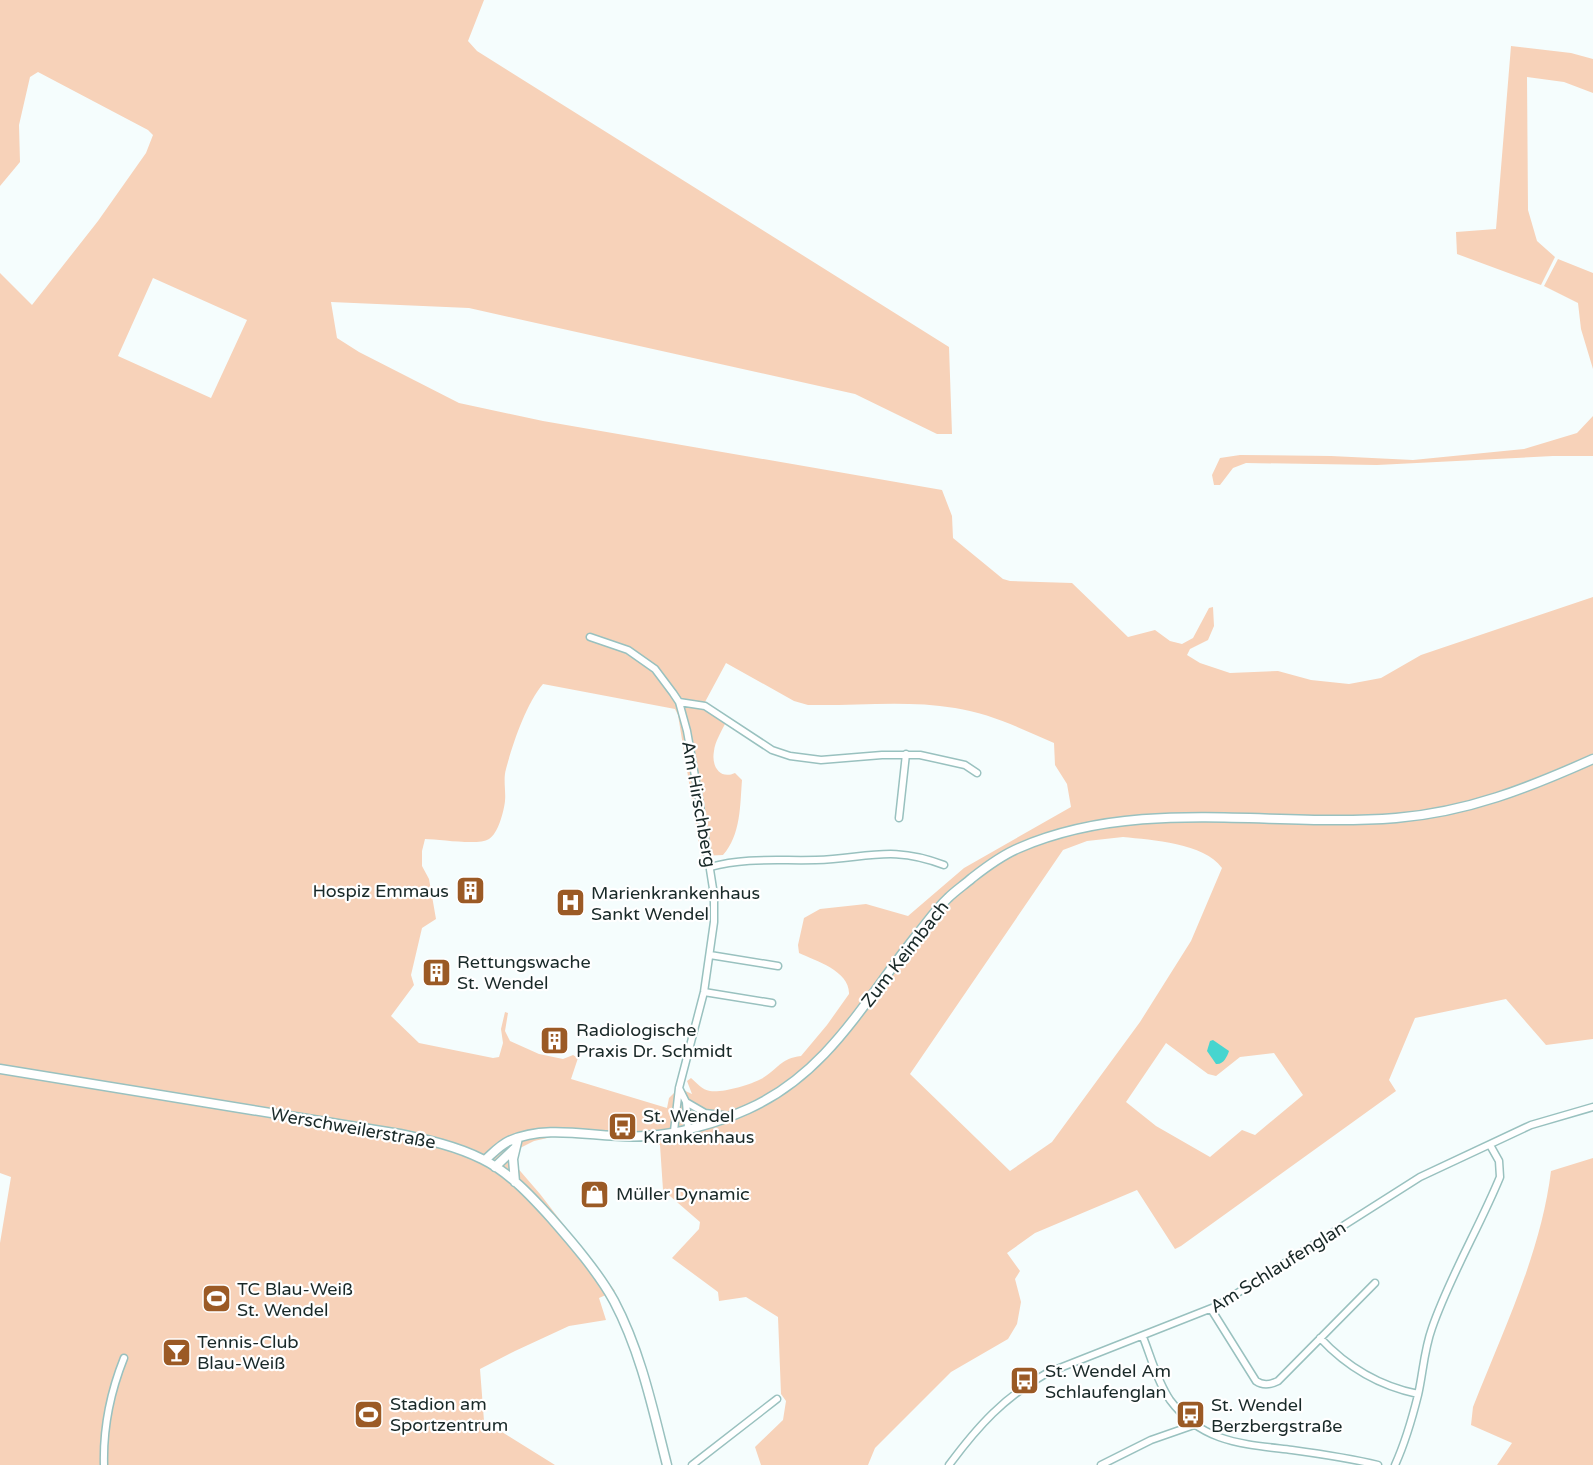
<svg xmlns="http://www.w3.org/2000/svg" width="1593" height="1465" viewBox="0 0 1593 1465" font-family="'Varela Round',sans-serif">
	<rect width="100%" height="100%" fill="#f5fdfd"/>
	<path fill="#f7d2b9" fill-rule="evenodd" d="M0,0H484L468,41L477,51L949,347L952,434H937L855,394L469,308L331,302L337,338L359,352L459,403L543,421L942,490L952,516L953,538L1003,579L1010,581L1072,583L1128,637L1155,630L1170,641L1182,644L1193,638L1209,608L1213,607L1214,626L1208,640L1190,649L1187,655L1200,663L1230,673L1278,671L1311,680L1349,684L1381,678L1421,655L1593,597V1039L1546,1045L1506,999L1415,1018L1389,1080L1396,1091L1181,1246L1175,1249L1137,1190L1035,1233L1007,1253L1020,1271L1015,1279L1021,1302L1017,1324L1008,1339L951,1372L875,1448L868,1465H761L755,1447L783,1420L786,1401L781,1394L778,1317L746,1297L719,1301L718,1292L672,1258L699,1229L700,1222L663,1190L660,1145L654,1142L552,1137L534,1141L518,1149L515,1165L540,1194L615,1291L599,1298L606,1320L569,1326L515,1351L480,1369L484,1421L555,1465H0V1243L11,1177L0,1173V273L32,305L98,221L146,153L153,135L148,130L38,72L30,77L19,125L20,162L0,186ZM153,278L247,320L211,398L118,356ZM726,663L794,701L808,705C857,706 906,700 955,708C989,713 1022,729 1054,743L1055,765L1067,784L1071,807L964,868L908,916L866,904L820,909L804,918L798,945L799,953C816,961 850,971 849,994L827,1025L801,1056C781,1058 777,1070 761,1079C750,1085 722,1093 710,1091C702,1090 697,1083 691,1078L687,1081L692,1094L679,1088L669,1098L667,1108L571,1079L578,1058L573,1055L563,1059L539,1054L510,1041L505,1031L508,1013L505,1012L501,1029L503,1043L499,1057L493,1058L419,1043L391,1016L414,985L411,975L422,928L436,919L429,879L422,866V851L425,839C440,839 478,846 489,839C498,834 504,811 505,801C506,791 503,779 506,769C513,743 526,704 543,684L675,709L678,715L701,856L723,855C741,835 740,805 742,780L735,773C720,780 711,766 714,751C715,742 721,732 725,724L705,710V702ZM1123,837C1152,840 1204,843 1222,868L1191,941L1140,1022L1052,1142L1010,1171L910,1074L1063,850L1087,841ZM1166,1043L1208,1074L1216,1076L1240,1057L1274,1053L1303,1095L1255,1135L1242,1130L1210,1157L1156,1126L1126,1102Z
		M1511,46L1571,53L1593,59V93L1564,82L1527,77L1528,210L1537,241L1555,257L1541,285L1457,254L1456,232L1496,229Z
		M1558,259L1593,273V369L1581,329L1578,303L1544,286Z
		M1593,416V456H1553L1377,465L1246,463L1233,468L1220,485H1214L1212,475L1220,458L1240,455L1331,456L1413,460L1524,449L1577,433Z
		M1593,1158V1465H1497L1512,1443L1471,1425L1473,1407C1503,1331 1541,1253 1551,1171Z"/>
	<path fill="#46d5cf" d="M1213,1040L1229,1051C1227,1057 1223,1065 1216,1064L1207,1051L1210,1041Z"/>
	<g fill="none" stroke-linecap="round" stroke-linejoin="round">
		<defs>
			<path id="street" d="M590,637L628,650L655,669L673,693L679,702L687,731L698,793L714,895V922L704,992L679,1088L674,1131
				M679,702L705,706L772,750L790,756L821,760L882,755H920L965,765L977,773
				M899,818L906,754
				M710,867C746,857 780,861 816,860C868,858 892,845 944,865
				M710,955L778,966
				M704,992L772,1003
				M679,1088L686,1102L688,1128
				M686,1102L705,1113L730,1116
				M1211,1309L1256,1381C1263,1386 1270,1385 1278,1381L1375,1283
				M1143,1337C1151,1357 1157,1381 1170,1400C1202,1443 1243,1444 1292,1450C1321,1454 1349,1458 1378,1465
				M1320,1338C1347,1367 1379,1386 1418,1394
				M104,1465C103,1427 110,1393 124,1358
				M692,1465L777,1399
				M949,1465C978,1426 1004,1397 1047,1373L1217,1306L1420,1177L1531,1125L1593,1107
				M1101,1465L1151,1440L1194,1425
				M1395,1465C1405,1443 1412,1419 1418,1395C1423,1373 1424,1350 1432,1328C1450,1276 1479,1228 1500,1177L1499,1161L1490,1145"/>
			<path id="secondary" d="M0,1069L400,1134C428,1140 456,1146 482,1159C509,1172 531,1196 551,1218C572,1242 598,1272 614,1301C641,1352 653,1410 667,1465
				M485,1160C492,1154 500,1145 509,1141C551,1122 601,1140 646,1136C679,1134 717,1123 748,1109C828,1073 864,1001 916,936C926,924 936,909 948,898C955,891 964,885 972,878C986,867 1002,855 1019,848C1139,796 1271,828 1396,818C1468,812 1528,788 1593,759
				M495,1167L514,1149
				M515,1182L513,1159L518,1138"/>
		</defs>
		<use href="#street" stroke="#99c1bf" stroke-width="9"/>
		<use href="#secondary" stroke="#99c1bf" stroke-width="11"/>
		<use href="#street" stroke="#fff" stroke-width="6"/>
		<use href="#secondary" stroke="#fff" stroke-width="8"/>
	</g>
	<defs>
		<symbol id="building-square" viewBox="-11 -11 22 22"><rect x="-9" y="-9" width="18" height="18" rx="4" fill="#9b5a25" stroke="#fff"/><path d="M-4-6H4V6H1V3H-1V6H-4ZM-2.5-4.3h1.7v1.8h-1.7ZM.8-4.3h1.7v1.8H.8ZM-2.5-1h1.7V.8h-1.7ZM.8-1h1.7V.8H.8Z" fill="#fff"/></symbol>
		<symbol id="hospital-square" viewBox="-11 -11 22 22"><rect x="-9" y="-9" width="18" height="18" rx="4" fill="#9b5a25" stroke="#fff"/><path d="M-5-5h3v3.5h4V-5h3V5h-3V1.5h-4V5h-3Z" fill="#fff"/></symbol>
		<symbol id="bus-square" viewBox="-11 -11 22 22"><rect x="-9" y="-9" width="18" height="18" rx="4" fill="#9b5a25" stroke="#fff"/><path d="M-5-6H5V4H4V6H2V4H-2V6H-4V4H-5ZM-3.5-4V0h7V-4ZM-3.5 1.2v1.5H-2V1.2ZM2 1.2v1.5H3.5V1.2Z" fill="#fff"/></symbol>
		<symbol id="shop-square" viewBox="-11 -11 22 22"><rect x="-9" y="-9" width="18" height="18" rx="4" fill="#9b5a25" stroke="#fff"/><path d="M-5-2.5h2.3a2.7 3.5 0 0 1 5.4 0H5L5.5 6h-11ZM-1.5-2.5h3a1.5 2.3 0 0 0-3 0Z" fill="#fff"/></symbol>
		<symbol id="stadium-square" viewBox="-11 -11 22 22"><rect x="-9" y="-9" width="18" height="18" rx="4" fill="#9b5a25" stroke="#fff"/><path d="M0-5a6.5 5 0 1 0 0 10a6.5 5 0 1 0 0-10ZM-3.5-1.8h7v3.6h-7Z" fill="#fff"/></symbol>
		<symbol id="bar-square" viewBox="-11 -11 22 22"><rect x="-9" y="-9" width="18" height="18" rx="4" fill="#9b5a25" stroke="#fff"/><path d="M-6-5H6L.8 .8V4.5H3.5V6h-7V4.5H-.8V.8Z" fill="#fff"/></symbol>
	</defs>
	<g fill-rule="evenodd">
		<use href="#building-square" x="454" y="874" width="33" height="33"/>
		<use href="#hospital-square" x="554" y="886" width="33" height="33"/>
		<use href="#building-square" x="420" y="956" width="33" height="33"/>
		<use href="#building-square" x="538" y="1024" width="33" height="33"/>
		<use href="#bus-square" x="606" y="1110" width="33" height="33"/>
		<use href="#shop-square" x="578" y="1178" width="33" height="33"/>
		<use href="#stadium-square" x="200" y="1282" width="33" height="33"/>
		<use href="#bar-square" x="160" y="1336" width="33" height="33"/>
		<use href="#bus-square" x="1008" y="1364" width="33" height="33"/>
		<use href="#stadium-square" x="352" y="1398" width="33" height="33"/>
		<use href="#bus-square" x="1174" y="1398" width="33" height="33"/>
	</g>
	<g text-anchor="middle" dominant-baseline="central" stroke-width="4.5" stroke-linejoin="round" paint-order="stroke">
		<g font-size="18" fill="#192928" stroke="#fff">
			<text transform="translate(699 804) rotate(80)">Am Hirschberg</text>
			<text transform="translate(905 954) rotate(-52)">Zum Keimbach</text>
			<text transform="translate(353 1128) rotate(10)">Werschweilerstraße</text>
			<text transform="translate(1278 1267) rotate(-32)">Am Schlaufenglan</text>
		</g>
		<g font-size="18" fill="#192928" stroke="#fff" text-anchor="start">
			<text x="449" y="891" text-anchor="end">Hospiz Emmaus</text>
			<text x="591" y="893">Marienkrankenhaus<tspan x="591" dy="21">Sankt Wendel</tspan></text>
			<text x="457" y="962">Rettungswache<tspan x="457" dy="21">St. Wendel</tspan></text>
			<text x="576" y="1030">Radiologische<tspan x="576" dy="21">Praxis Dr. Schmidt</tspan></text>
			<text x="643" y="1116">St. Wendel<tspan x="643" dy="21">Krankenhaus</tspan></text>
			<text x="616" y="1194">Müller Dynamic</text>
			<text x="237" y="1289">TC Blau-Weiß<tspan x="237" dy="21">St. Wendel</tspan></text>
			<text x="197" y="1342">Tennis-Club<tspan x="197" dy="21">Blau-Weiß</tspan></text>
			<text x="1045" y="1371">St. Wendel Am<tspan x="1045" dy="21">Schlaufenglan</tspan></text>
			<text x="390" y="1404">Stadion am<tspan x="390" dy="21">Sportzentrum</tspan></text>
			<text x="1211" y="1405">St. Wendel<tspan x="1211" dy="21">Berzbergstraße</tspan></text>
		</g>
	</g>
</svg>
